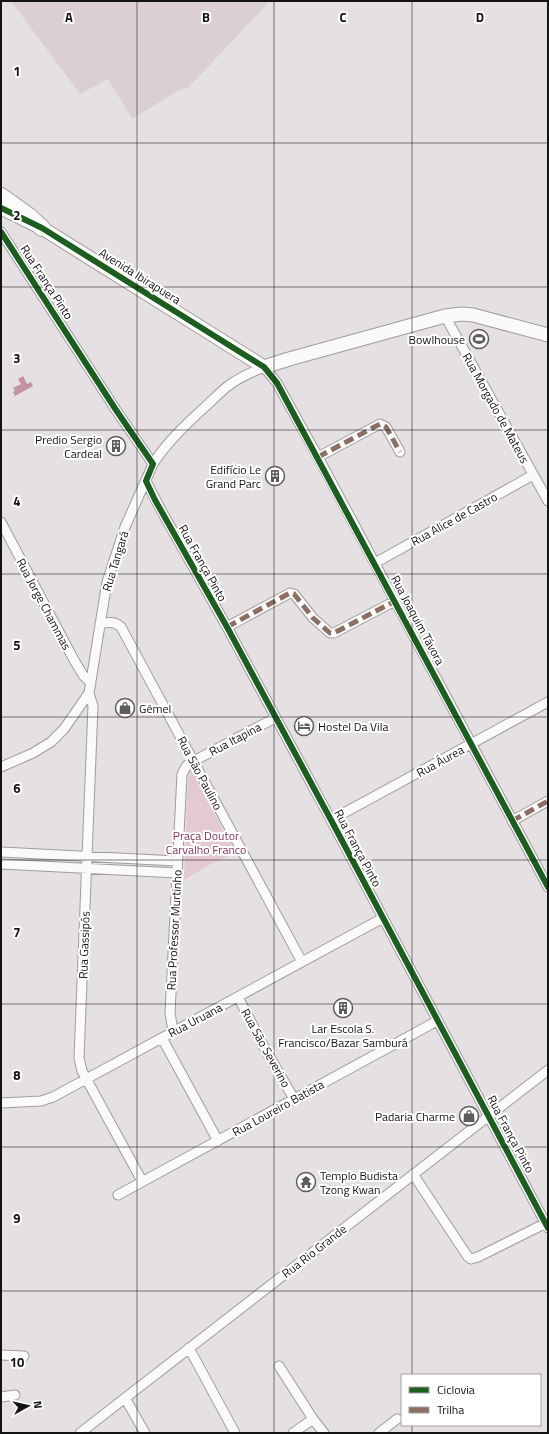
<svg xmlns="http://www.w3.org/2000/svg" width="549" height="1434" viewBox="0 0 549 1434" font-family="'Titillium Web',sans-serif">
	<rect width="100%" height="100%" fill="#e5e0e1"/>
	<path fill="#dbcfd2" d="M11,1H270L188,88L181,89L132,119L108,79L80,94Z"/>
	<path fill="#e3c9d0" d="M191,769L235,853L209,865L184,880L188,779Z"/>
	<path fill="#c094a2" d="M23,376L27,384L31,382L33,386L15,396L13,392L15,391L13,388L21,384L18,379Z"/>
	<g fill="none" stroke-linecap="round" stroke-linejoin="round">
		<defs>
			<path id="street" d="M1,232L116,410L153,464
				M445,316L548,501
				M318,457L380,424L386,427L400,452
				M146,481L161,510L227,627L331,820L548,1228
				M1,522L74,660L83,675L91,683
				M375,563L533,475
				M100,624C108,622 115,621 121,627L302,962
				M227,627L290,593L294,594L313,618L330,633H334L395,601
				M89,693L93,706L79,1058L82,1071L142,1181
				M1,767L33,753L51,742L64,729L89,693L107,582L125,527L153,464C167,442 186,424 205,407C213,400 220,392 228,386C239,377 252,372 264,367L277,383L318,457L548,887
				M331,820L548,702
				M512,821L548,801
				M1,852L177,861
				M1,864L177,873
				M238,997L264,1047L294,1099
				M173,1031L170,1013L182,774L187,765L190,763L275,718
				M162,1038L218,1141
				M1,1103L41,1101L53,1097L383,918
				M413,1174L468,1257L471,1259L478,1257L546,1223
				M118,1195L437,1021
				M189,1348L235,1433
				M1,1355L24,1356
				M279,1366L313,1419L324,1433
				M1,1397L15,1395
				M125,1398L145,1433
				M80,1433L548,1070
				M293,1433L313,1419
				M379,1433L397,1419"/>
			<path id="secondary" d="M1,208L42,228L264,367L289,359L445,316L462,314L473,315L548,335"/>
			<path id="highway" d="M1,196L29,216L42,228"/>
		</defs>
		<use href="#street" stroke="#a09c9d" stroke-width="11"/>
		<use href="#secondary" stroke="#a09c9d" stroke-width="15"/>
		<use href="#highway" stroke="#a09c9d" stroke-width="18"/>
		<use href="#street" stroke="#fbfafa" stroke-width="9"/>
		<use href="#secondary" stroke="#fbfafa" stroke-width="13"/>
		<use href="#highway" stroke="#fbfafa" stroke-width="16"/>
		<path stroke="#8d6e63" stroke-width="5" stroke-dasharray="10 5" stroke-linecap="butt" d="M318,457L380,424L386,427L400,452
			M227,627L290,593L294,594L313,618L330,633H334L395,601
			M512,821L548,801"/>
		<defs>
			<path id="cycleway" d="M1,208L42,228L264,367L277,383L548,887
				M1,232L116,410L153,464L146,481L155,500L227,627L331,820L548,1228"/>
		</defs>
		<use href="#cycleway" stroke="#fff" stroke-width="8"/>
		<use href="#cycleway" stroke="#1b5e20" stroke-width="6"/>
	</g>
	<path fill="none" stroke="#161313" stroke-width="1" stroke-opacity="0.55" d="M137,1V1433M274,1V1433M412,1V1375M1,143H548M1,287H548M1,430H548M1,574H548M1,717H548M1,860H548M1,1004H548M1,1147H548M1,1291H548M412,1425V1433"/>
	<defs>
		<symbol id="stadium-ring" viewBox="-11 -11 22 22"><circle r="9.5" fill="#fff" stroke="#5e5b5b" stroke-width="1.5"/><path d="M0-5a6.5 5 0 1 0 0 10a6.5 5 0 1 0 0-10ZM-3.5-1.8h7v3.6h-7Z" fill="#5e5b5b"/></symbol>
		<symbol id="building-ring" viewBox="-11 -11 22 22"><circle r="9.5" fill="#fff" stroke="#5e5b5b" stroke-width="1.5"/><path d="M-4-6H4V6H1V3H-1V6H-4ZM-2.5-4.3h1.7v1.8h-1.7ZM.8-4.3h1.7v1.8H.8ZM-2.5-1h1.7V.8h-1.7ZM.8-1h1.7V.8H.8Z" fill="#5e5b5b"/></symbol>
		<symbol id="shop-ring" viewBox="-11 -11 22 22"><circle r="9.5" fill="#fff" stroke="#5e5b5b" stroke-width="1.5"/><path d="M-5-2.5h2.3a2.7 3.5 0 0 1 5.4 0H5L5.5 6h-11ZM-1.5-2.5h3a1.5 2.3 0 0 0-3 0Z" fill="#5e5b5b"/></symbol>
		<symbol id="hotel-ring" viewBox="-11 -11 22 22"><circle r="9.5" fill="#fff" stroke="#5e5b5b" stroke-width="1.5"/><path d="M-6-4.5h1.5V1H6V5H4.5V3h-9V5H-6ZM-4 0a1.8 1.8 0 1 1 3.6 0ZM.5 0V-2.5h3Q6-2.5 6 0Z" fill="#5e5b5b"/></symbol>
		<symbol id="temple-ring" viewBox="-11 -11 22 22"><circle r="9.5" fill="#fff" stroke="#5e5b5b" stroke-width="1.5"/><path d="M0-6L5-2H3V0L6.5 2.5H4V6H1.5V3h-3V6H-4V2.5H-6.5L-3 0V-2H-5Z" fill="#5e5b5b"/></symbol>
	</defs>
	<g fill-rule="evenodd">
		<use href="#stadium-ring" x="468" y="328" width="22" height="22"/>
		<use href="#building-ring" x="105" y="435" width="22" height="22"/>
		<use href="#building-ring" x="264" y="465" width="22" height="22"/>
		<use href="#shop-ring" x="114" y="697" width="22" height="22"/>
		<use href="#hotel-ring" x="293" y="715" width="22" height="22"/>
		<use href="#building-ring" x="332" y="997" width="22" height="22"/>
		<use href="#shop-ring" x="458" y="1105" width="22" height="22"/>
		<use href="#temple-ring" x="295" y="1171" width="22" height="22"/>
	</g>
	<g text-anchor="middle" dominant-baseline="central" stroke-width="4" stroke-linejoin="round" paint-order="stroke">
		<g font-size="12" fill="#161313" stroke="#fff">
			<text transform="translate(140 276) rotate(32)">Avenida Ibirapuera</text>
			<text transform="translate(47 282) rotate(57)">Rua França Pinto</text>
			<text transform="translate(496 408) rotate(61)">Rua Morgado de Mateus</text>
			<text transform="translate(454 519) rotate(-29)">Rua Alice de Castro</text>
			<text transform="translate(115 561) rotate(-73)">Rua Tangará</text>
			<text transform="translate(203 563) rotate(61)">Rua França Pinto</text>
			<text transform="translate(44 604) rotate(62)">Rua Jorge Chammas</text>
			<text transform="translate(418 620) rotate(62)">Rua Joaquim Távora</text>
			<text transform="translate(235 739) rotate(-28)">Rua Itapina</text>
			<text transform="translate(440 761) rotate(-29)">Rua Áurea</text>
			<text transform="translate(200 773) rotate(62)">Rua São Paulino</text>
			<text transform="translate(358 848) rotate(62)">Rua França Pinto</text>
			<text transform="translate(174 930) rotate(-87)">Rua Professor Murtinho</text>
			<text transform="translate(84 945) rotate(-88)">Rua Gassipós</text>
			<text transform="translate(195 1020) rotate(-28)">Rua Uruana</text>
			<text transform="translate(266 1048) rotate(61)">Rua São Severino</text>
			<text transform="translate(278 1108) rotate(-29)">Rua Loureiro Batista</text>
			<text transform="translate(511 1134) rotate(62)">Rua França Pinto</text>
			<text transform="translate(314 1251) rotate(-38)">Rua Rio Grande</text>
		</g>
		<g font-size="12" fill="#161313" stroke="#fff" text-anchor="end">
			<text x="465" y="339">Bowlhouse</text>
			<text x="102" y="439">Predio Sergio<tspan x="102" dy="14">Cardeal</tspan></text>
			<text x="261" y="469">Edifício Le<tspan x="261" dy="14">Grand Parc</tspan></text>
			<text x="139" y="708" text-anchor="start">Gêmel</text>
			<text x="318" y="726" text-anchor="start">Hostel Da Vila</text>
			<text x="343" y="1028" text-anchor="middle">Lar Escola S.<tspan x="343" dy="14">Francisco/Bazar Samburá</tspan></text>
			<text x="455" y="1116">Padaria Charme</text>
			<text x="320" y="1175" text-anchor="start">Templo Budista<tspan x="320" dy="14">Tzong Kwan</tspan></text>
		</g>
		<g font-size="12" fill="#843755" stroke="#fff">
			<text x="206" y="835">Praça Doutor<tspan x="206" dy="14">Carvalho Franco</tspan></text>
		</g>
	</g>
	<g font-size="13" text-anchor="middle" font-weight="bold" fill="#161313" stroke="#fff" stroke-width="4" stroke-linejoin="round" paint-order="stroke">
		<text x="69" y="22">A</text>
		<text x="206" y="22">B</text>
		<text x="343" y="22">C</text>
		<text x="480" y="22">D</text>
		<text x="17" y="76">1</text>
		<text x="17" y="220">2</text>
		<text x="17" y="363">3</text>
		<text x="17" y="506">4</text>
		<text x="17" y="650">5</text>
		<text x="17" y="793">6</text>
		<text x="17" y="937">7</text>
		<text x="17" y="1080">8</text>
		<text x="17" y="1223">9</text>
		<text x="17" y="1367">10</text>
	</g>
	<rect width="549" height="1434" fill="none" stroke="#161313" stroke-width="4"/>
	<rect x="401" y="1374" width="140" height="52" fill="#ffffff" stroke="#a2a1a1"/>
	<rect x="409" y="1387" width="20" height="6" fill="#1b5e20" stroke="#a2a1a1"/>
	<text x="437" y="1394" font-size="12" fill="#161313">Ciclovia</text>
	<rect x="409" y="1407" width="20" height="6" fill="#8d6e63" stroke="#a2a1a1"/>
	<text x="437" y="1414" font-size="12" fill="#161313">Trilha</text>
	<g transform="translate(28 1406) rotate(82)" stroke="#ffffff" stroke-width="3" paint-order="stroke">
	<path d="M0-3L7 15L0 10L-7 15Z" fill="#161313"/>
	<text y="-6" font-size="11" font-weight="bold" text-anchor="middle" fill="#161313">N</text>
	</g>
</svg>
